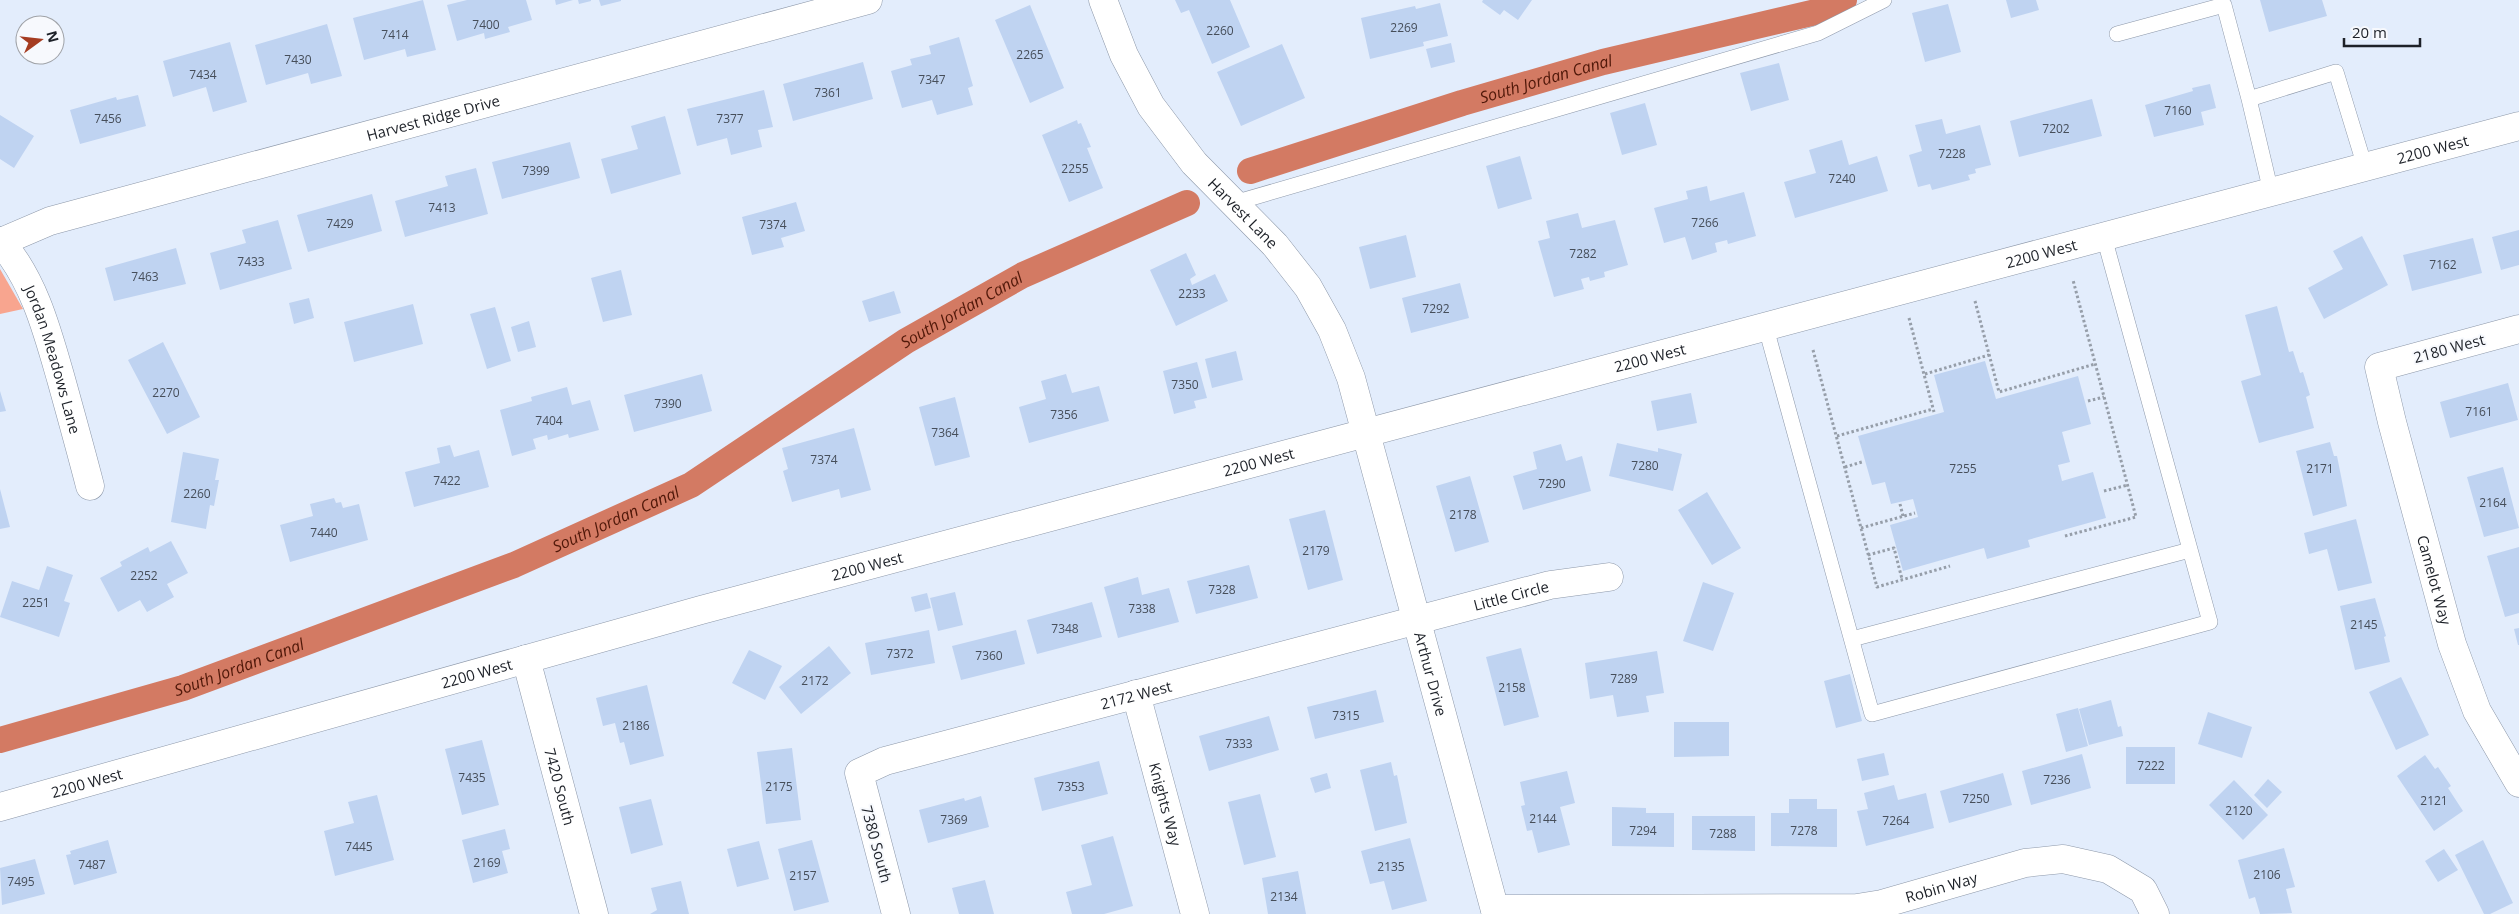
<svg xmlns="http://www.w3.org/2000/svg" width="2519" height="914" viewBox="0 0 2519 914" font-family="'Open Sans',sans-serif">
	<rect width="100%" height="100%" fill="#e3edfc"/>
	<path fill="#f8a58f" d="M0,269L23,309L0,314Z"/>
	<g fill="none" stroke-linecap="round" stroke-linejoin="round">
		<g stroke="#d37a63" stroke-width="26">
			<path id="s1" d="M1250,171L1462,103L1603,62L1820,11L1844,0"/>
			<path id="s2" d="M0,740L183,688L514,565L691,485L906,341L1023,275L1187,203"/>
		</g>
	</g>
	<path fill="#bfd3f1" d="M423,0L436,50L407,57L405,49L364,60L353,18Z
		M467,0H526L532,20L508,27L510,32L485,39L484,33L457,41L447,5Z
		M555,0H573L556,5Z
		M578,0H591V1L579,4Z
		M599,0H621V1L601,6Z
		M1175,0H1230L1250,47L1212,64L1189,10L1181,13Z
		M1483,0H1532L1518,20L1504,10L1500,15L1482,2Z
		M2006,0H2036L2039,10L2011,18Z
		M2260,0H2322L2327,16L2269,32Z
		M1440,3L1448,36L1423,42L1424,46L1370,59L1361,18L1415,6L1416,9Z
		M1948,4L1961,52L1925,62L1912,13Z
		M1030,5L1064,88L1030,103L995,20Z
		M327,24L342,76L311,84L308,73L266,85L255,45Z
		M959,37L973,86L968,88L973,105L937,115L932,100L902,108L891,71L912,65L910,59L931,54L929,46Z
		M230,42L247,102L213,112L206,87L173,97L163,61Z
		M1451,43L1455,62L1431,68L1426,49Z
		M1282,44L1305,98L1241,126L1217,72Z
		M863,62L873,99L793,121L783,84Z
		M1779,63L1789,100L1751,111L1740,73Z
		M2210,84L2216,108L2201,112L2204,125L2154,137L2145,105L2193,91L2192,88Z
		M764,90L773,127L758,130L762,147L731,155L727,138L697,146L687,109Z
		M138,95L146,126L80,144L70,110L116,97L117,100Z
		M2092,99L2102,136L2019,157L2010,121Z
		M1645,103L1657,145L1622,155L1610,113Z
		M0,115L34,136L14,168L0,159Z
		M665,116L681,174L611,194L601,159L638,149L631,126Z
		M1942,119L1946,134L1980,125L1991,165L1975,169L1976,173L1968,175L1970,180L1932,190L1930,184L1918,187L1909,155L1922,151L1915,125Z
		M1077,120L1078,124L1081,123L1091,147L1087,148L1103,188L1069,202L1042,135Z
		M1842,140L1849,165L1877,156L1888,191L1795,218L1784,182L1816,173L1809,150Z
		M570,142L580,178L502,199L492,162Z
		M1520,156L1532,199L1498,209L1486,166Z
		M476,168L488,214L405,237L395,201L448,186L445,176Z
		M1707,186L1710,201L1744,192L1756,236L1728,244L1727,240L1715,243L1717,252L1692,260L1685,237L1664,243L1654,208L1688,199L1686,191Z
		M372,194L382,231L308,252L297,215Z
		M796,202L805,231L781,238L784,247L752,255L742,217Z
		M1578,213L1582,228L1615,220L1628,265L1604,272L1605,277L1590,281L1589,277L1581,279L1584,289L1554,297L1538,241L1550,238L1546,221Z
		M278,220L292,269L220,290L210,253L246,243L242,230Z
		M2519,230V265L2501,270L2492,237Z
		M1406,235L1416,277L1370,289L1359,247Z
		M2362,236L2388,285L2324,319L2308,288L2343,269L2333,251Z
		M2473,238L2482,273L2412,291L2403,255Z
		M176,248L186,284L114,301L105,268Z
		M1186,253L1196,275L1190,279L1192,285L1215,274L1228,301L1176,326L1150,270Z
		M621,270L632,315L603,322L591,278Z
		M1460,283L1469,318L1411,333L1402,298Z
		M894,291L901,313L869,322L862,301Z
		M309,298L314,318L294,324L289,303Z
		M413,304L423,344L354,362L344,322Z
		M2277,306L2289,352L2293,351L2300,373L2303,372L2310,395L2306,397L2314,428L2259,443L2241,381L2261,375L2245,315Z
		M495,307L511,361L487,369L470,314Z
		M529,321L536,347L518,352L511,327Z
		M163,342L200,417L167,434L128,360Z
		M1236,351L1243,380L1212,388L1205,359Z
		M1985,361L1996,399L2078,376L2091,424L2062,432L2070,462L2058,465L2062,481L2093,472L2106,518L2028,540L2030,547L1987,559L1984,548L1903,571L1890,525L1918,517L1913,499L1891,504L1885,482L1872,485L1858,436L1944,412L1934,375Z
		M1197,362L1207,398L1194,401L1196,408L1174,414L1163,371Z
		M702,374L712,411L634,432L624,395Z
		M1066,374L1072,393L1099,386L1109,421L1029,443L1019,407L1046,399L1041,381Z
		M2508,383L2518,420L2450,438L2440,402Z
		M567,387L572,405L590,400L599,430L569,438L568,434L548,440L547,435L533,439L536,449L512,456L500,410L532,401L531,397Z
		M0,391L6,411L0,412Z
		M1691,393L1697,423L1657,431L1651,401Z
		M955,397L970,457L935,466L919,407Z
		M854,428L871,490L841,498L839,489L792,502L783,471L788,469L782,448Z
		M2330,442L2334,456H2337L2347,506L2313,516L2296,451Z
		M1617,443L1658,452V448L1682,454L1673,491L1609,476Z
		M1561,444L1566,461L1582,456L1591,491L1523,510L1513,476L1537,469L1533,452Z
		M450,445L454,457L479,450L489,487L414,507L405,472L440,463L437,448Z
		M183,452L219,459L215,480H219L214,506L210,505L206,529L171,522Z
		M2503,467L2519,528L2484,537L2467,477Z
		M1470,476L1489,542L1455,552L1436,486Z
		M0,489L10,527L0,529Z
		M1707,492L1741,548L1712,565L1678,510Z
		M334,498L336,503L341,502L343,508L359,504L368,540L290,562L280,525L313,516L310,504Z
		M1325,510L1343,580L1308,590L1289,519Z
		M2356,519L2372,583L2338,591L2327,549L2309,554L2304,533Z
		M171,541L188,573L167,584L174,597L147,612L140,600L118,612L100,578L122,566L120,562L148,547L150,552Z
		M2519,547V613L2505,617L2487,556Z
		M1249,565L1258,598L1196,614L1187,581Z
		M47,566L73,575L64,601L70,603L59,637L0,617L12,581L39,590Z
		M1138,577L1142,595L1169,588L1179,622L1118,638L1104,587Z
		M1703,582L1734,593L1713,651L1683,641Z
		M955,592L963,625L938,631L930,598Z
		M927,593L931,608L915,612L911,597Z
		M2375,598L2386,636L2384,637L2390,662L2355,670L2340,606Z
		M1092,602L1102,637L1037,654L1027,620Z
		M2519,628V645H2518L2514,629Z
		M929,630L935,663L871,675L865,643Z
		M1016,630L1025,664L961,680L952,646Z
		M829,646L851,673L801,714L779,687Z
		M1521,648L1539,717L1504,726L1486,657Z
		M749,650L782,666L765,700L732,683Z
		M1657,651L1664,693L1646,696L1649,712L1617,717L1613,695L1590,699L1585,663Z
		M1850,674L1862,721L1836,728L1824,681Z
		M2401,677L2429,735L2396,750L2369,692Z
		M647,685L664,756L630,765L624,742L620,743L615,723L603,726L596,698Z
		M1376,690L1384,722L1315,739L1307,707Z
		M2111,700L2118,727L2121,726L2123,736L2089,745L2079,709Z
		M2078,708L2088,746L2066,752L2056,714Z
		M2208,712L2252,727L2242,758L2198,744Z
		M1269,716L1279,750L1209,771L1199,736Z
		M1674,722H1729V756L1674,757Z
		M482,740L499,805L462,815L445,749Z
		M2126,747H2175V784H2126Z
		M792,748L801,820L766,824L757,752Z
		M1884,753L1889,775L1862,781L1857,759Z
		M2082,754L2091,788L2031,805L2022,771Z
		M2425,755L2435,769L2438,767L2451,786L2448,788L2463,811L2434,831L2397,776Z
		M1099,761L1108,794L1042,811L1034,778Z
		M1391,762L1394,776L1397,775L1407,823L1375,831L1360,770Z
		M1567,771L1575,803L1560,807L1570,845L1538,853L1532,830L1527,831L1521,806L1525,805L1520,782Z
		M1327,773L1331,788L1315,793L1310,778Z
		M2003,773L2012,805L1949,823L1940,791Z
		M2268,779L2282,792L2267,808L2254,795Z
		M2234,780L2268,815L2243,840L2209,805Z
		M1894,785L1898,800L1926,793L1934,828L1866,846L1857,811L1868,809L1864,793Z
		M1260,794L1276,857L1244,865L1228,802Z
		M377,795L394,860L335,876L324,831L354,823L348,802Z
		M981,796L989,827L928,843L919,810L964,798L965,801Z
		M651,799L663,845L631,854L619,807Z
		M1789,799H1817V809H1837V847L1771,846V813H1789Z
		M1612,807L1646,808V813H1674V847L1612,846Z
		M1692,816H1755V851L1692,850Z
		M505,829L510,849L502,851L508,873L473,883L462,840Z
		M1113,836L1133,906L1104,914H1072L1066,892L1092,885L1081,845Z
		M1410,838L1427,901L1392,910L1384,881L1370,884L1361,851Z
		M108,840L117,873L74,885L66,855L71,854L70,851Z
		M812,840L829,902L794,911L778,849Z
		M2483,840L2513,903L2490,914H2484L2455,855Z
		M759,841L769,879L737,887L727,849Z
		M2284,848L2295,887L2286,889L2292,913L2260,914L2255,897L2249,899L2238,860Z
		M2444,849L2458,870L2438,882L2425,861Z
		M35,859L45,894L2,905L0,868Z
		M1298,871L1306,914H1268L1262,878Z
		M985,880L994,914H959L952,888Z
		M681,881L689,914H650L657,910L651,888Z"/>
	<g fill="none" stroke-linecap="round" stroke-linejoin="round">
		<defs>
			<path id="service" d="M2117,34L2224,5L2249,99L2336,72L2365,167
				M2249,99L2271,192
				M1234,203L1818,33L1884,0
				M1766,328L1872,714L2210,622L2104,237
				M1852,639L2190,550"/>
			<g id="minor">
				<path id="s3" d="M1103,0L1124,55L1151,106L1194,163L1275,245L1308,287L1332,330L1351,378L1496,914"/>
				<path id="s4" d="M0,241C34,280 47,330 61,379C71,415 81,451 90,486"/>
				<path id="s5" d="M1,242L50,221L868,0"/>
				<path id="s6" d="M2519,329L2379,367L2392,422L2452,644L2477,711L2519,783"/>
				<path id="s7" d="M526,659L594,914"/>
				<path id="s8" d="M1136,694L1195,914"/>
				<path id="s9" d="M1495,909L1857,908L1882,904L2025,863L2063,859L2108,869L2143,890L2155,914"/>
				<path id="s10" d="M896,914L859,773L885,761L1550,585L1609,577"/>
			</g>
			<g id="tertiary">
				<path id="s11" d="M0,807L701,610L2519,126"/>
			</g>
		</defs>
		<use href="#service" stroke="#8d98a9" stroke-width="16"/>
		<use href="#minor" stroke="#8d98a9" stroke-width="29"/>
		<use href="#tertiary" stroke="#8d98a9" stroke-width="29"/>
		<path stroke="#969ea9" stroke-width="3" stroke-dasharray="2.5 2.5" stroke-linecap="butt" d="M1975,301L1999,392L2095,364
			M1909,318L1934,412
			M1813,350L1877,587L1950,566
			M1925,374L1989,355
			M2088,401L2104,397
			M1837,436L1933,409
			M1845,467L1862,462
			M2104,491L2128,485
			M1900,504L1903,516
			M1861,528L1915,513
			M2065,536L2136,517L2073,280
			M1868,555L1894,548L1902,579"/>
		<use href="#service" stroke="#fff" stroke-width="15"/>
		<use href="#minor" stroke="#fff" stroke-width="28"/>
		<use href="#tertiary" stroke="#fff" stroke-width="28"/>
	</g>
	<g text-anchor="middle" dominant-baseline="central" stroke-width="4" stroke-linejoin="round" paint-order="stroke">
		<g font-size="12" fill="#464e5a">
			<text x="486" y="24">7400</text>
			<text x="1404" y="27">2269</text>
			<text x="1220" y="30">2260</text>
			<text x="395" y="34">7414</text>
			<text x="1030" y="54">2265</text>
			<text x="298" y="59">7430</text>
			<text x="203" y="74">7434</text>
			<text x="932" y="79">7347</text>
			<text x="828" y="92">7361</text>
			<text x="2178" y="110">7160</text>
			<text x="108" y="118">7456</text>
			<text x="730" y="118">7377</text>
			<text x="2056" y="128">7202</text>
			<text x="1952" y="153">7228</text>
			<text x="1075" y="168">2255</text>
			<text x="536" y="170">7399</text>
			<text x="1842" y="178">7240</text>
			<text x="442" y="207">7413</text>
			<text x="1705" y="222">7266</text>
			<text x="340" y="223">7429</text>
			<text x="773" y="224">7374</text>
			<text x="1583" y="253">7282</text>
			<text x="251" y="261">7433</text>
			<text x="2443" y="264">7162</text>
			<text x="145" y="276">7463</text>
			<text x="1192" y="293">2233</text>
			<text x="1436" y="308">7292</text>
			<text x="1185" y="384">7350</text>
			<text x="166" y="392">2270</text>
			<text x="668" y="403">7390</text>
			<text x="2479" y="411">7161</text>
			<text x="1064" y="414">7356</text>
			<text x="549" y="420">7404</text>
			<text x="945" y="432">7364</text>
			<text x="824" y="459">7374</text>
			<text x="1645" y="465">7280</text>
			<text x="1963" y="468">7255</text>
			<text x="2320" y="468">2171</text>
			<text x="447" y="480">7422</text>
			<text x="1552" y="483">7290</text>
			<text x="197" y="493">2260</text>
			<text x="2493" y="502">2164</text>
			<text x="1463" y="514">2178</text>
			<text x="324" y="532">7440</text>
			<text x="1316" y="550">2179</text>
			<text x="144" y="575">2252</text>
			<text x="1222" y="589">7328</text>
			<text x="36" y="602">2251</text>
			<text x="1142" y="608">7338</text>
			<text x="2364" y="624">2145</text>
			<text x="1065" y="628">7348</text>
			<text x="900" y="653">7372</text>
			<text x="989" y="655">7360</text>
			<text x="1624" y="678">7289</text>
			<text x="815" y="680">2172</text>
			<text x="1512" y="687">2158</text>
			<text x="1346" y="715">7315</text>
			<text x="636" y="725">2186</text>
			<text x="1239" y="743">7333</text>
			<text x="2151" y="765">7222</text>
			<text x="472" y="777">7435</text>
			<text x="2057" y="779">7236</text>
			<text x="779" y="786">2175</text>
			<text x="1071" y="786">7353</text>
			<text x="1976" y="798">7250</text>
			<text x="2434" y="800">2121</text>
			<text x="2239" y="810">2120</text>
			<text x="1543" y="818">2144</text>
			<text x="954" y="819">7369</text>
			<text x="1896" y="820">7264</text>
			<text x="1643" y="830">7294</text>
			<text x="1804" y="830">7278</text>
			<text x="1723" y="833">7288</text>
			<text x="359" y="846">7445</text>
			<text x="487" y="862">2169</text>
			<text x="92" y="864">7487</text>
			<text x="1391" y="866">2135</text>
			<text x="2267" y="874">2106</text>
			<text x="803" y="875">2157</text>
			<text x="21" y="881">7495</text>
			<text x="1284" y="896">2134</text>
		</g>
		<g font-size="15" fill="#1d2128" stroke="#f7f9fd">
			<text stroke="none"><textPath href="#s5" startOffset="450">Harvest Ridge Drive</textPath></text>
			<text stroke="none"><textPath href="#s11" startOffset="2520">2200 West</textPath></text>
			<text stroke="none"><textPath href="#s3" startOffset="258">Harvest Lane</textPath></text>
			<text stroke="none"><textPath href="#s11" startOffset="2115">2200 West</textPath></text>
			<text transform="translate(2449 348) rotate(-15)">2180 West</text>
			<text stroke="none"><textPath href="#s11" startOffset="1710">2200 West</textPath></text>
			<text stroke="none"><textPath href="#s4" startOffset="131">Jordan Meadows Lane</textPath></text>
			<text stroke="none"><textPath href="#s11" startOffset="1305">2200 West</textPath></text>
			<text stroke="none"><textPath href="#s11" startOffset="900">2200 West</textPath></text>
			<text stroke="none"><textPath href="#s6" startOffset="365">Camelot Way</textPath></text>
			<text stroke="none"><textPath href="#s10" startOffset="822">Little Circle</textPath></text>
			<text stroke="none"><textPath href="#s11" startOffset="495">2200 West</textPath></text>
			<text stroke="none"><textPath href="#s3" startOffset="764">Arthur Drive</textPath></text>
			<text stroke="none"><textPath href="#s10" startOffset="434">2172 West</textPath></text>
			<text stroke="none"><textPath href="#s11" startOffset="90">2200 West</textPath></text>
			<text stroke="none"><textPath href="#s7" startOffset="132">7420 South</textPath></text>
			<text stroke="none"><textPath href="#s8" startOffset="114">Knights Way</textPath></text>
			<text transform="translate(877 844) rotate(75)">7380 South</text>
			<text stroke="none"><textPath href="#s9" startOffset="449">Robin Way</textPath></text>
		</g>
		<g font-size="16" font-style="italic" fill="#501809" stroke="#f7f9fd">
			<text stroke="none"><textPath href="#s1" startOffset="310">South Jordan Canal</textPath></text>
			<text stroke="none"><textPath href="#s2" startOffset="1060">South Jordan Canal</textPath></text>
			<text stroke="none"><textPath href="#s2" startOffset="655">South Jordan Canal</textPath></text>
			<text stroke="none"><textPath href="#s2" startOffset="250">South Jordan Canal</textPath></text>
		</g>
	</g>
	<g transform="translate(40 40) rotate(75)"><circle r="24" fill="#f7f9fd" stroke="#a0a3a8"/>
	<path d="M0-4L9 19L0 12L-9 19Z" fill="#a53c21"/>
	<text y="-8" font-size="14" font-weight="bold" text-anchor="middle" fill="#1d2128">N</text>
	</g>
	<path d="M2344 38v8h76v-8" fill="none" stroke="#1d2128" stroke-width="2.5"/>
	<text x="2352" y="38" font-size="15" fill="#1d2128" stroke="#f7f9fd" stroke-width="4" paint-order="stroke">20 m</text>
</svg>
